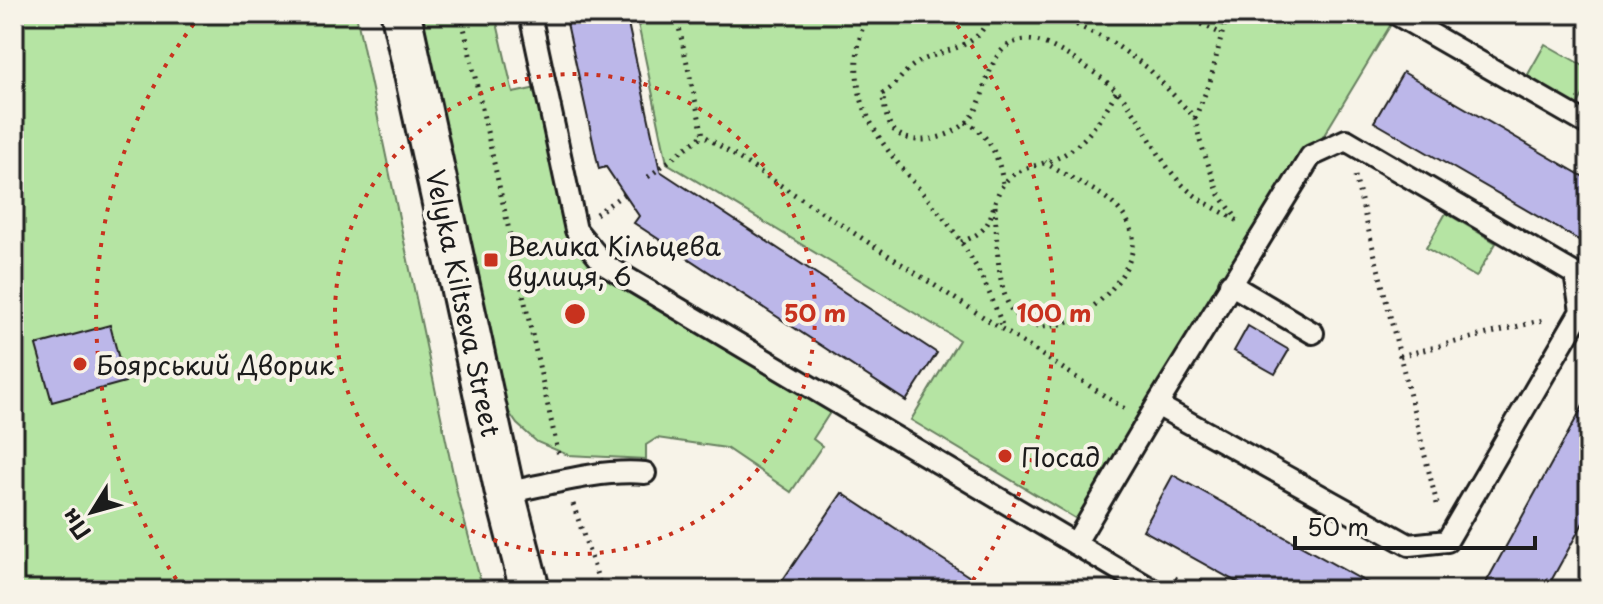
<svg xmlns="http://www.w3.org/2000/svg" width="1603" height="604" viewBox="0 0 1603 604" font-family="'Playpen Sans',sans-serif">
	<rect width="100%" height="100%" fill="#f7f3e8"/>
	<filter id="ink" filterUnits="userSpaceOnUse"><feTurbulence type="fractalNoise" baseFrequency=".0125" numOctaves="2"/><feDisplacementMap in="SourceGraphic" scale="16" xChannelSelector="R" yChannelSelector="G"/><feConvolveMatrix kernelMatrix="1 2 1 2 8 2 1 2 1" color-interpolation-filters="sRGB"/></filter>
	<g filter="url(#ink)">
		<path fill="#b5e4a3" stroke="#688060" stroke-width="2" d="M14,14H356L458,497L483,590H14Z
			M401,14H495L513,93L546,86L576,230L605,265L836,403L813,439L822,446L791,492L726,448L657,438L646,445V459L568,455L537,442L517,424L478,367Z
			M636,14H1395L1396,16L1088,526L911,420L959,340L667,163Z
			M1545,44L1589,69V85L1576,107L1526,78Z
			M1446,213L1496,243L1476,277L1426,248Z"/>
		<path fill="#bcb7e9" stroke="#1c1c1c" stroke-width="2" d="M565,14H626L660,171L937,353L906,401L634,223L639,216L606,167L599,169Z
			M1403,72L1589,180V246L1374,122Z
			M110,325L125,382L52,402L36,345Z
			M1248,326L1289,350L1275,374L1234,351Z
			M1589,395V512L1546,590H1482Z
			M1173,475L1380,590H1251L1143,530Z
			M842,493L939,557L990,590H776Z"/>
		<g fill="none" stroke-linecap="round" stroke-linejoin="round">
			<defs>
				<path id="service" d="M530,14L576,230L605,265L1153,590
					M1396,14L1589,125
					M1346,140L1575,274L1581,311L1447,541L1409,545L1157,405L1311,156Z
					M1230,284L1313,333
					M505,493C550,484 599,469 645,473
					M1075,544L1157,405"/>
				<path id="minor" d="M401,14L505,493L530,590"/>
			</defs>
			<use href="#service" stroke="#1c1c1c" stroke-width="26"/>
			<use href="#minor" stroke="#1c1c1c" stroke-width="44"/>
			<path stroke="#1c1c1c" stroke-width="5" stroke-dasharray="2 6" stroke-linecap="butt" d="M461,14L559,456
				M676,14L703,135L1125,409
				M867,14C831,111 897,157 949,225C972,255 991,292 1003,328
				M989,14C980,52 941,47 914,65C902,73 895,88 882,94C885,106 885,119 893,129C911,150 953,138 970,119C990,96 984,41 1027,40C1041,40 1055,48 1067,55C1088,68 1114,84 1129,105C1150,134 1162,170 1193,194C1207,205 1225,213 1240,222
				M1055,14L1113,43L1148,68L1195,118L1200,141L1218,192L1235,216
				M1179,14L1222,34
				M1195,118L1210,82L1227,14
				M966,122C989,133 1001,161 1003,185
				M1355,176L1437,504
				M648,177L703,135
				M995,206C997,234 996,285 1011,309C1048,365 1150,275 1131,229C1117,193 1073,183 1045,162
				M596,214L624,194
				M961,242C1002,227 985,207 1006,181C1018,168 1034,167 1050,161C1083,149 1100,121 1116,92
				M1400,356L1547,319
				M573,504L602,590
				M1175,578L1195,590"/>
			<use href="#service" stroke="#f7f3e8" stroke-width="20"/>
			<use href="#minor" stroke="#f7f3e8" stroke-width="38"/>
		</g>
	</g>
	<g fill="none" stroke="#c8321e" stroke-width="4" stroke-dasharray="4 8">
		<circle cx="575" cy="314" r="240"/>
		<path d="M183 589A479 479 0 0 1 200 16M950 16A479 479 0 0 1 967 589"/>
	</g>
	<g fill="#c8321e" stroke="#f7f3e8" stroke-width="3">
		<rect x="483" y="252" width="16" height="16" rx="4"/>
		<circle cx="80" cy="364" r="8"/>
		<circle cx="1005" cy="456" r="8"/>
	</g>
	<g text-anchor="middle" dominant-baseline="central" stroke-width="8" stroke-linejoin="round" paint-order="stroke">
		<g font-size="26" fill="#1c1c1c" stroke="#f7f3e8" text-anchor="start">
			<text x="507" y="245">Велика Кільцева<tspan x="507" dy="30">вулиця, 6</tspan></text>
			<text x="96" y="364">Боярський Дворик</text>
			<text x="1021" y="456">Посад</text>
		</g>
		<g font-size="26" fill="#1c1c1c" stroke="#f7f3e8">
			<text transform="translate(464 303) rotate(78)">Velyka Kiltseva Street</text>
		</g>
	</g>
	<circle cx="575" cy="314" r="12" fill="#c8321e" stroke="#f7f3e8" stroke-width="4"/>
	<g font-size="24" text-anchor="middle" font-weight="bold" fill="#c8321e" stroke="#f7f3e8" stroke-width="8" stroke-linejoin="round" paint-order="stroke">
		<text x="815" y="322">50 m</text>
		<text x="1054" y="322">100 m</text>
	</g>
	<rect width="1603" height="604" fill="none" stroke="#f7f3e8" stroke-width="48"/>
	<rect x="24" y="24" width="1555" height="556" fill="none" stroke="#1c1c1c" stroke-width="3" filter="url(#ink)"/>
	<g transform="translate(92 512) rotate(233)" stroke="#f7f3e8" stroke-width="6" paint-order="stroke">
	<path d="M0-6L14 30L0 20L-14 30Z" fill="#1c1c1c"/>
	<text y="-12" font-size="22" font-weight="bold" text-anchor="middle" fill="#1c1c1c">Пн</text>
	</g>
	<path d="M1295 536v12h240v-12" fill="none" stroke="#1c1c1c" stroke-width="4"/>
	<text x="1307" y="536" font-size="24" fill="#1c1c1c" stroke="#f7f3e8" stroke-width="6" paint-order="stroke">50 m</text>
</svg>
